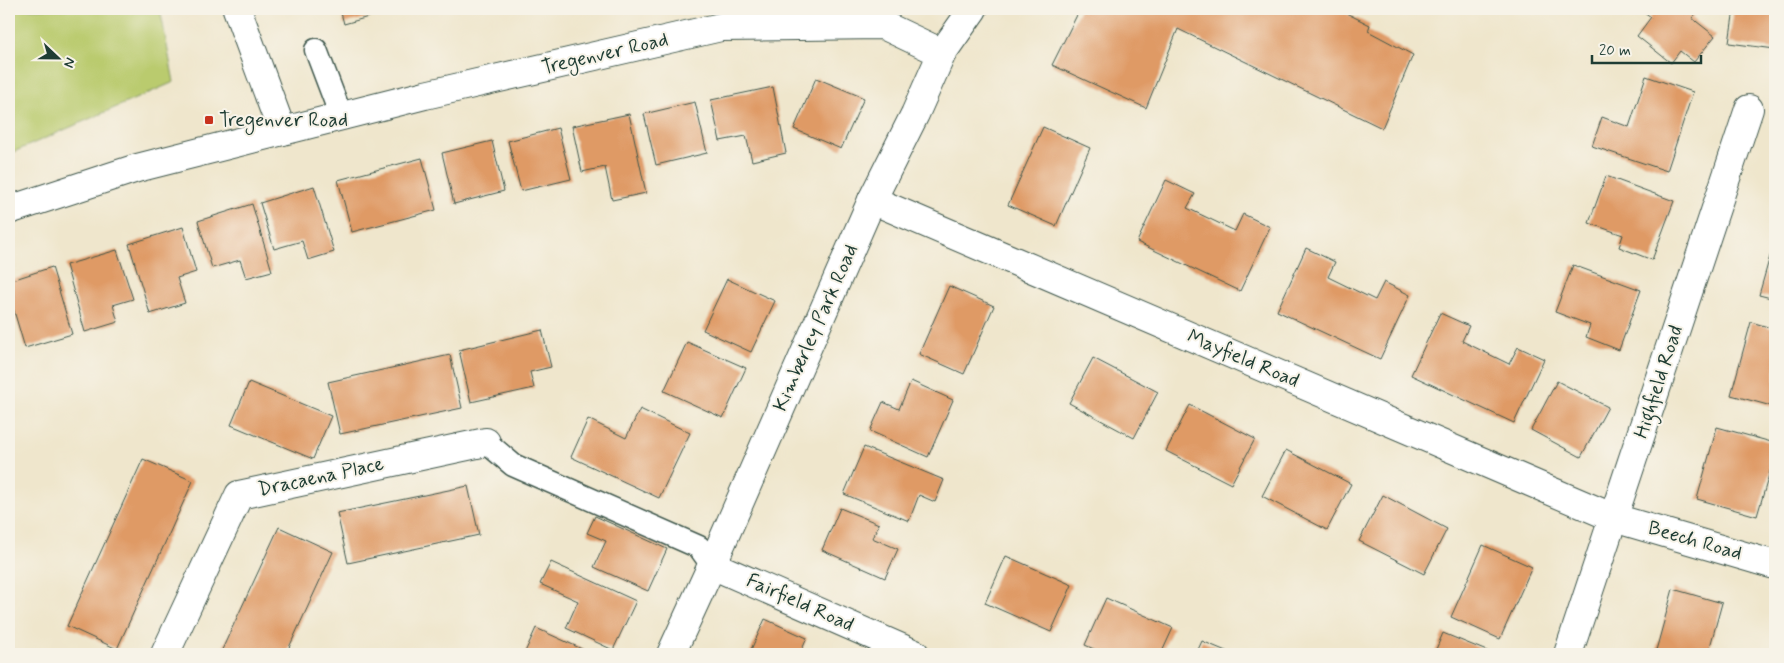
<svg xmlns="http://www.w3.org/2000/svg" width="1784" height="663" viewBox="0 0 1784 663" font-family="Mynerve,sans-serif">
	<rect width="100%" height="100%" fill="#f7f3e8"/>
	<filter id="ink" filterUnits="userSpaceOnUse"><feTurbulence type="fractalNoise" baseFrequency=".02" numOctaves="2"/><feDisplacementMap in="SourceGraphic" scale="10" xChannelSelector="R" yChannelSelector="G"/><feConvolveMatrix kernelMatrix="1 2 1 2 8 2 1 2 1" color-interpolation-filters="sRGB"/></filter>
	<filter id="wash" filterUnits="userSpaceOnUse"><feTurbulence type="fractalNoise" baseFrequency=".0096" numOctaves="4" result="noise"/><feDisplacementMap in="SourceGraphic" scale="20" xChannelSelector="R" yChannelSelector="G"/><feGaussianBlur stdDeviation="1.12" result="paint"/><feColorMatrix in="noise" values="0 0 0 0 0 0 0 0 0 0 0 0 0 0 0 0 0 1.4 0 .05"/><feComposite in="paint" operator="in"/></filter>
	<g filter="url(#wash)">
		<rect width="100%" height="100%" fill="#efe6cc"/>
		<path fill="#bacb6e" stroke="#6c8451" d="M9,9H160L174,82L9,154Z"/>
		<g id="blocks">
			<path fill="#df9a65" d="M340,9H377L379,14L344,24Z
				M1080,9H1338L1370,25L1368,31L1413,55L1382,128L1178,29L1146,108L1052,65Z
				M1640,9H1700L1692,18L1715,36L1694,62L1680,51L1671,63L1637,36L1651,17Z
				M1734,9H1775V49L1729,43Z
				M1646,76L1693,92L1667,171L1592,146L1602,117L1629,127Z
				M816,78L864,98L841,149L794,129Z
				M773,87L786,153L752,161L746,136L720,141L711,100Z
				M695,102L707,153L656,165L644,114Z
				M629,114L646,193L612,200L605,167L582,172L572,126Z
				M1043,127L1090,148L1056,226L1008,205Z
				M558,128L571,179L521,191L508,141Z
				M492,141L504,191L454,204L442,153Z
				M422,158L436,210L352,232L338,180Z
				M1606,176L1674,201L1652,260L1619,247L1623,235L1589,223Z
				M1166,180L1195,194L1187,208L1235,231L1243,214L1270,227L1240,291L1137,242Z
				M314,186L334,252L308,260L302,241L274,249L260,203Z
				M252,204L272,271L246,278L240,260L212,268L198,221Z
				M183,227L196,272L177,278L185,303L150,314L129,244Z
				M1775,239V299L1759,295Z
				M1306,248L1335,262L1328,277L1375,300L1384,282L1410,295L1380,359L1277,311Z
				M117,250L133,299L113,305L118,322L85,332L66,265Z
				M1573,265L1641,290L1619,350L1586,337L1590,325L1555,312Z
				M52,267L72,334L25,348L9,294V281Z
				M727,279L775,301L751,352L703,330Z
				M949,286L994,306L964,374L919,354Z
				M1440,313L1469,326L1462,341L1509,364L1518,347L1544,359L1514,423L1411,375Z
				M1751,322L1775,329V407L1731,395Z
				M542,330L551,367L530,372L534,388L471,402L459,350Z
				M687,342L746,368L723,418L664,391Z
				M450,355L462,408L340,434L328,382Z
				M1093,358L1158,392L1134,438L1069,403Z
				M911,381L953,400L928,457L870,431L883,402L899,409Z
				M1557,381L1608,407L1581,457L1531,430Z
				M249,382L331,416L313,459L231,425Z
				M1190,405L1255,439L1231,484L1166,451Z
				M640,409L690,433L659,498L571,457L588,419L626,438Z
				M1717,427L1775,443V454L1757,516L1697,499Z
				M864,447L944,480L935,502L919,495L909,521L844,494Z
				M1286,450L1351,484L1327,530L1262,496Z
				M143,459L193,481L117,649L67,626Z
				M468,486L479,535L348,563L337,513Z
				M1383,495L1447,529L1424,574L1359,541Z
				M840,508L879,524L872,538L898,549L885,578L822,550Z
				M595,516L667,549L648,591L594,567L606,541L587,533Z
				M279,527L333,552L286,654H220Z
				M1483,545L1532,567L1500,639L1451,617Z
				M1006,556L1072,585L1051,632L985,603Z
				M551,562L636,601L613,650L566,628L578,601L540,584Z
				M1673,589L1722,603L1708,654H1655Z
				M1106,598L1173,628L1161,654H1105L1085,645Z
				M765,619L807,638L800,654H749Z
				M536,628L593,654H531L525,652Z
				M1443,633L1494,654H1434Z
				M1202,641L1233,654H1196Z"/>
		</g>
	</g>
	<g filter="url(#ink)">
		<use href="#blocks" fill-opacity="0" stroke="#3e564b" stroke-width="1"/>
		<g fill="none" stroke-linecap="round" stroke-linejoin="round">
			<defs>
				<path id="lane" d="M316,50L341,116
					M486,442L513,465L699,547L712,565"/>
				<path id="street" d="M237,9L282,131
					M872,200L1614,518L1775,565
					M712,565L915,654
					M165,654L239,495L486,442
					M1568,654L1749,109"/>
				<path id="secondary" d="M9,210L137,168L425,95L721,27L883,25L942,53
					M671,654L712,565L872,200L915,114L942,53L973,9"/>
			</defs>
			<use href="#lane" stroke="#3e564b" stroke-width="25"/>
			<use href="#street" stroke="#3e564b" stroke-width="30"/>
			<use href="#secondary" stroke="#3e564b" stroke-width="30"/>
			<use href="#lane" stroke="#fff" stroke-width="22"/>
			<use href="#street" stroke="#fff" stroke-width="28"/>
			<use href="#secondary" stroke="#fff" stroke-width="28"/>
		</g>
	</g>
	<rect fill="#c8321e" stroke="#f7f3e8" stroke-width="2" x="204" y="115" width="10" height="10" rx="2.5"/>
	<g text-anchor="middle" dominant-baseline="central" stroke-width="4" stroke-linejoin="round" paint-order="stroke">
		<g font-size="20" fill="#1f3d34" stroke="#f7f3e8">
			<text transform="translate(605 54) rotate(-13)">Tregenver Road</text>
			<text transform="translate(816 328) rotate(-66)">Kimberley Park Road</text>
			<text transform="translate(1243 359) rotate(23)">Mayfield Road</text>
			<text transform="translate(1659 382) rotate(-72)">Highfield Road</text>
			<text transform="translate(321 477) rotate(-12)">Dracaena Place</text>
			<text transform="translate(1695 541) rotate(16)">Beech Road</text>
			<text transform="translate(800 603) rotate(24)">Fairfield Road</text>
		</g>
		<g font-size="20" fill="#1f3d34" stroke="#f7f3e8" text-anchor="start">
			<text x="219" y="120">Tregenver Road</text>
		</g>
	</g>
	<rect width="1784" height="663" fill="none" stroke="#f7f3e8" stroke-width="30"/>
	<g transform="translate(58 58) rotate(112)" stroke="#f7f3e8" stroke-width="4" paint-order="stroke">
	<path d="M0-4L9 19L0 12L-9 19Z" fill="#1f3d34"/>
	<text y="-8" font-size="14" font-weight="bold" text-anchor="middle" fill="#1f3d34">N</text>
	</g>
	<path d="M1592 55v8h109v-8" fill="none" stroke="#1f3d34" stroke-width="2.5"/>
	<text x="1599" y="55" font-size="15" fill="#1f3d34" stroke="#f7f3e8" stroke-width="4" paint-order="stroke">20 m</text>
</svg>
